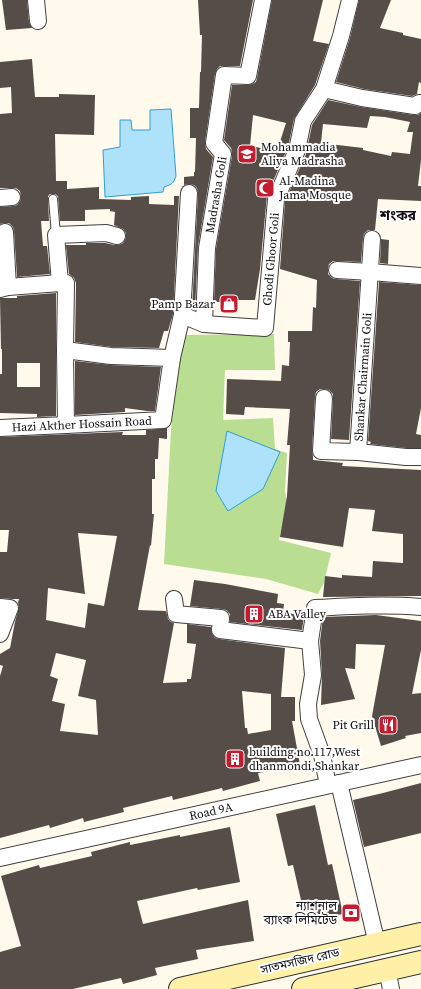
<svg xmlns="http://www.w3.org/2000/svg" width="421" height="989" viewBox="0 0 421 989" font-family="'Source Serif 4','Noto Sans Bengali',serif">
	<rect width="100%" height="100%" fill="#fffaec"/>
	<path fill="#b9de92" d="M274,334L275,370H225L223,420L273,418L275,449L287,453L285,491L287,504L279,540L331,553L324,583L318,594L266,579L164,564L171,430L180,335Z"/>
	<path fill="#ade2fa" stroke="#2f9ed6" d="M171,109L176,176C173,184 172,184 164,187L163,192L105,197L103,150L120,147V120H131L132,130H150V110Z
		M227,431L280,452L263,489L228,511L216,491Z"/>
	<path fill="#564d48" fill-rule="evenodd" d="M2,0H27L29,22L32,28L6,30Z
		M198,0H253L240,66H220L217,69L215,74L205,142L206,149L213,157L198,246L195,310L192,309L198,193L197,188L194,185L189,184L184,185V177L194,176V172H195L196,138H190V108H199L200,72H201L202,35H200Z
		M272,0H323L313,41L329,44L315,85L294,119L288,147L267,195L260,269L255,300H230V302H214L216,249L232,156V152L231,148L224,140L232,85H248L252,84L256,82L257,78ZM253,115L286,123L277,151L250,146Z
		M359,0H391L380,28L403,33V35L421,39V83L419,82L417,94L412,96L364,89L336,82L350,38Z
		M32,59L35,97H59V94L95,95L94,135L55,134L56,181H67V189L99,187V199L131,200V197L149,196V204L174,205V196H179L173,314L168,331H164L159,348L112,347L75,342L76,283L74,278L69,274L66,245H86V243H105L114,245H119L123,243L126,238V233L123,229L114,225L115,212L110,211V209L85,210V221H60L58,196L55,194H50L48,196V199L49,221H41L43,246H47L50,274L17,277L14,231L13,227L9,223H4L0,224V207L13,206L17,205L20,201L21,197L20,191L16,188H0V114L12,113L11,87L0,88V62Z
		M328,100L361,107L414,115H418L421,113V160L418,186H421V201L378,199L375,230H368L364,234L363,238L361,262L338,261H333L329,264L328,269V274L332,278L336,279L360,281L349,440L331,439L333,399V394L329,390L324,389H320L316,392L315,397L312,450L313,456V460L343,463L342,466L421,470V596L323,597L325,576L342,578V575L372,577L373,561L403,563V534L372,531L375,510L349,508L343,547L280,537L287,496L290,445H287L290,409L245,407L244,415L226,414L227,379L281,381L282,365L289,366L290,342H288V331H312L313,307L316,308L317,280L280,269L285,201L306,154L312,125ZM370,116L385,117L410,122L407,132H413L410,154L392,152L391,156L363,150V148L321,143L323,124L367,128Z
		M381,239L389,240L388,264L380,263Z
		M379,282L421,285V408L416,434L421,435V448H406L370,444L371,442L368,441Z
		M56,293V416L37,417V414L0,413V374H2V349H1L0,298H17V296ZM17,363H40V387H17Z
		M75,361L111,365L161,367L155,411H147L125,408V412L75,415Z
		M167,428V439L159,438L158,459H155V479H152V514H154L151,546L150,545L138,610L166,611L168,619L171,622L174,623L163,683L187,682V679H191L196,644L187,643V624L211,627L212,634L215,638L219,639L285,648L281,697H295V721H292L300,765L258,773L260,781L223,791L222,788L173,800L172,796L123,808L124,812L84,822L83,818L50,828L49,825L0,838V676L3,666L0,665V654L10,648L15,622L19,607L18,603L19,599H12L0,598V552H7L9,530H0V437L123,432L122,435H146V430ZM78,533L117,536L104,606L88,603L85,628L46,620L48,588L85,594ZM56,653L86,660L78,696L96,700L98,735L60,731L65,704L52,701L58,679L50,676ZM242,691L271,694V730L248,734L247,728H245Z
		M194,580L225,584L278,594L277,603L284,604L283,612L304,616L302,630L230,622V614L226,610L222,609L190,606Z
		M376,615L421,621V650L412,694L421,693V733L405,736L406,738L381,746L372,716L385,645L356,644L355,669L345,668L355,699L321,705L322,674L320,641L323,617Z
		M421,783V833L364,847L353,800L383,793Z
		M315,805L328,865L332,864L343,914L306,922L293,865L288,866L276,814Z
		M230,827L240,882L198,890L197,888L137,901L143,924L248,900L254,941L196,950L198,959L155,968L157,975L123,984L121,978L73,989H0V952L21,946L1,876L39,865L40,868L92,856L91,852L130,842V845L180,835V837Z"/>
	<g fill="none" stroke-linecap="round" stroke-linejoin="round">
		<defs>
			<path id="lane" d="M53,199L56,235"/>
			<g id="street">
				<path d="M36,0L38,21"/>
				<path d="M324,89L362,98L415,106L419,103H421"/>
				<path d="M0,198L12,197"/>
				<path d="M5,232L8,287"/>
				<path d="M372,239L358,452L406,457H421"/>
				<path d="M337,270L370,272L421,276"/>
				<path d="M60,283L56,235L106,233L117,236"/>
				<path d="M0,289L8,287L60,283H66L65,350L66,425"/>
				<path d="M182,315L189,193"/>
				<path id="s1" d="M204,324L207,248L223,154L214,143L224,75L248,76L263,0"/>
				<path d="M65,350L111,356L172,358"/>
				<path d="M324,398L321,451L358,452"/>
				<path id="s2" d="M0,428L66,425L163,420L172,358L182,315L204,324L265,328L276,199L297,150L303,121L324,89L341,36L350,0"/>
				<path d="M174,599L176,614L221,618L220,630L310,641"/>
				<path d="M0,607L10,608L0,634"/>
				<path d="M339,783L377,944"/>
				<path d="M328,785L322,755L309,719L308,704L313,675L310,641L315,608C350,606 386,604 421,607"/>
				<path id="s3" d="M0,858L421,765"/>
				<path d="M387,970L391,989"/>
			</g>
			<path id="secondary" d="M180,989L421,934
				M303,989L421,962"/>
		</defs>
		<use href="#lane" stroke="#404040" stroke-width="10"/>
		<use href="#street" stroke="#404040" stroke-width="18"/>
		<use href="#secondary" stroke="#2f2f2f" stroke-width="24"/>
		<use href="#lane" stroke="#fff" stroke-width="8"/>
		<use href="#street" stroke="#fff" stroke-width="16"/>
		<use href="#secondary" stroke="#fff0a7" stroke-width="22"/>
	</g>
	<defs>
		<symbol id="school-square" viewBox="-11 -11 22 22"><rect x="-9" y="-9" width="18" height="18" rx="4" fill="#c61b2e" stroke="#fff"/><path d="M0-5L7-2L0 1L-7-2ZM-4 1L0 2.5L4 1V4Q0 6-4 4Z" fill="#fff"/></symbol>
		<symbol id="mosque-square" viewBox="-11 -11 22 22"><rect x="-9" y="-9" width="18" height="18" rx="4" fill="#c61b2e" stroke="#fff"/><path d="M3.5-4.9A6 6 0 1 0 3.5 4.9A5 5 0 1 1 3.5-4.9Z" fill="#fff"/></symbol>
		<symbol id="shop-square" viewBox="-11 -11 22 22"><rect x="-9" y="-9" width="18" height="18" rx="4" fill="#c61b2e" stroke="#fff"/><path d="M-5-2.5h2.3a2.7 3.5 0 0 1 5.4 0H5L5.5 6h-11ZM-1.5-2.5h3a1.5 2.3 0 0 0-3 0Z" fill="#fff"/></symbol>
		<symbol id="building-square" viewBox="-11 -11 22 22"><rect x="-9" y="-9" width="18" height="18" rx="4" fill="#c61b2e" stroke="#fff"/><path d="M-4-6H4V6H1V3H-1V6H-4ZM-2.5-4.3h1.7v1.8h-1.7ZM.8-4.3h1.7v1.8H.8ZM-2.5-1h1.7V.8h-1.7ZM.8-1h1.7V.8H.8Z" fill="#fff"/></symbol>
		<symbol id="restaurant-square" viewBox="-11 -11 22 22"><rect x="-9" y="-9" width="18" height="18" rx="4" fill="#c61b2e" stroke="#fff"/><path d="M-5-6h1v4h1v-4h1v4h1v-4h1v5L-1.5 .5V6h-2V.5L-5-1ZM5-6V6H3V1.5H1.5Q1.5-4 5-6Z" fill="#fff"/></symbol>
		<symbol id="bank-square" viewBox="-11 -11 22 22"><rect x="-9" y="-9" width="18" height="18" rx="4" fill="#c61b2e" stroke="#fff"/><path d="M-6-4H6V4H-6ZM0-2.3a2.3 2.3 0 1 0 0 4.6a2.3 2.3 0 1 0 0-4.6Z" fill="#fff"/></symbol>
	</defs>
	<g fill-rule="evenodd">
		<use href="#school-square" x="236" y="143" width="22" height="22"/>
		<use href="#mosque-square" x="254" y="177" width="22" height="22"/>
		<use href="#shop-square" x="218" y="293" width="22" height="22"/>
		<use href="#building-square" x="243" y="603" width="22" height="22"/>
		<use href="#restaurant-square" x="377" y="714" width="22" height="22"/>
		<use href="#building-square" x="224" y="748" width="22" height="22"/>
		<use href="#bank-square" x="340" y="902" width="22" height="22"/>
	</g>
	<g text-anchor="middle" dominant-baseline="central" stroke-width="4" stroke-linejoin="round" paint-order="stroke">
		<g font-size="12" fill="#0d0d0d" stroke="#fff" text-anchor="start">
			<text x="261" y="147">Mohammadia<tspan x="261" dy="14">Aliya Madrasha</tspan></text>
			<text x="279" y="181">Al-Madina<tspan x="279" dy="14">Jama Mosque</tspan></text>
			<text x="215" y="304" text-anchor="end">Pamp Bazar</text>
			<text x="268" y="614">ABA Valley</text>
			<text x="374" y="725" text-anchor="end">Pit Grill</text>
			<text x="249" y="752">building no.117,West<tspan x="249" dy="14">dhanmondi,Shankar</tspan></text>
			<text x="337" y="906" text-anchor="end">ন্যাশনাল<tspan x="337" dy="14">ব্যাংক লিমিটেড</tspan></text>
		</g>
		<g font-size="12" fill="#0d0d0d" stroke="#fff">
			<text stroke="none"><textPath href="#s1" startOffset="130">Madrasha Goli</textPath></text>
			<text stroke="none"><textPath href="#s2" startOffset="424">Ghodi Ghoor Goli</textPath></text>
			<text transform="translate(363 377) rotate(-86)">Shankar Chairmain Goli</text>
			<text stroke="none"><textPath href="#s2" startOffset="82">Hazi Akther Hossain Road</textPath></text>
			<text stroke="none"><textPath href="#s3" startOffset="216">Road 9A</textPath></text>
			<text transform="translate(300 961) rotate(-13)">সাতমসজিদ রোড</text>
		</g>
		<g font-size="14" font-weight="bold" fill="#0d0d0d" stroke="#fff">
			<text x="398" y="215">শংকর</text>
		</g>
	</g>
</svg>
